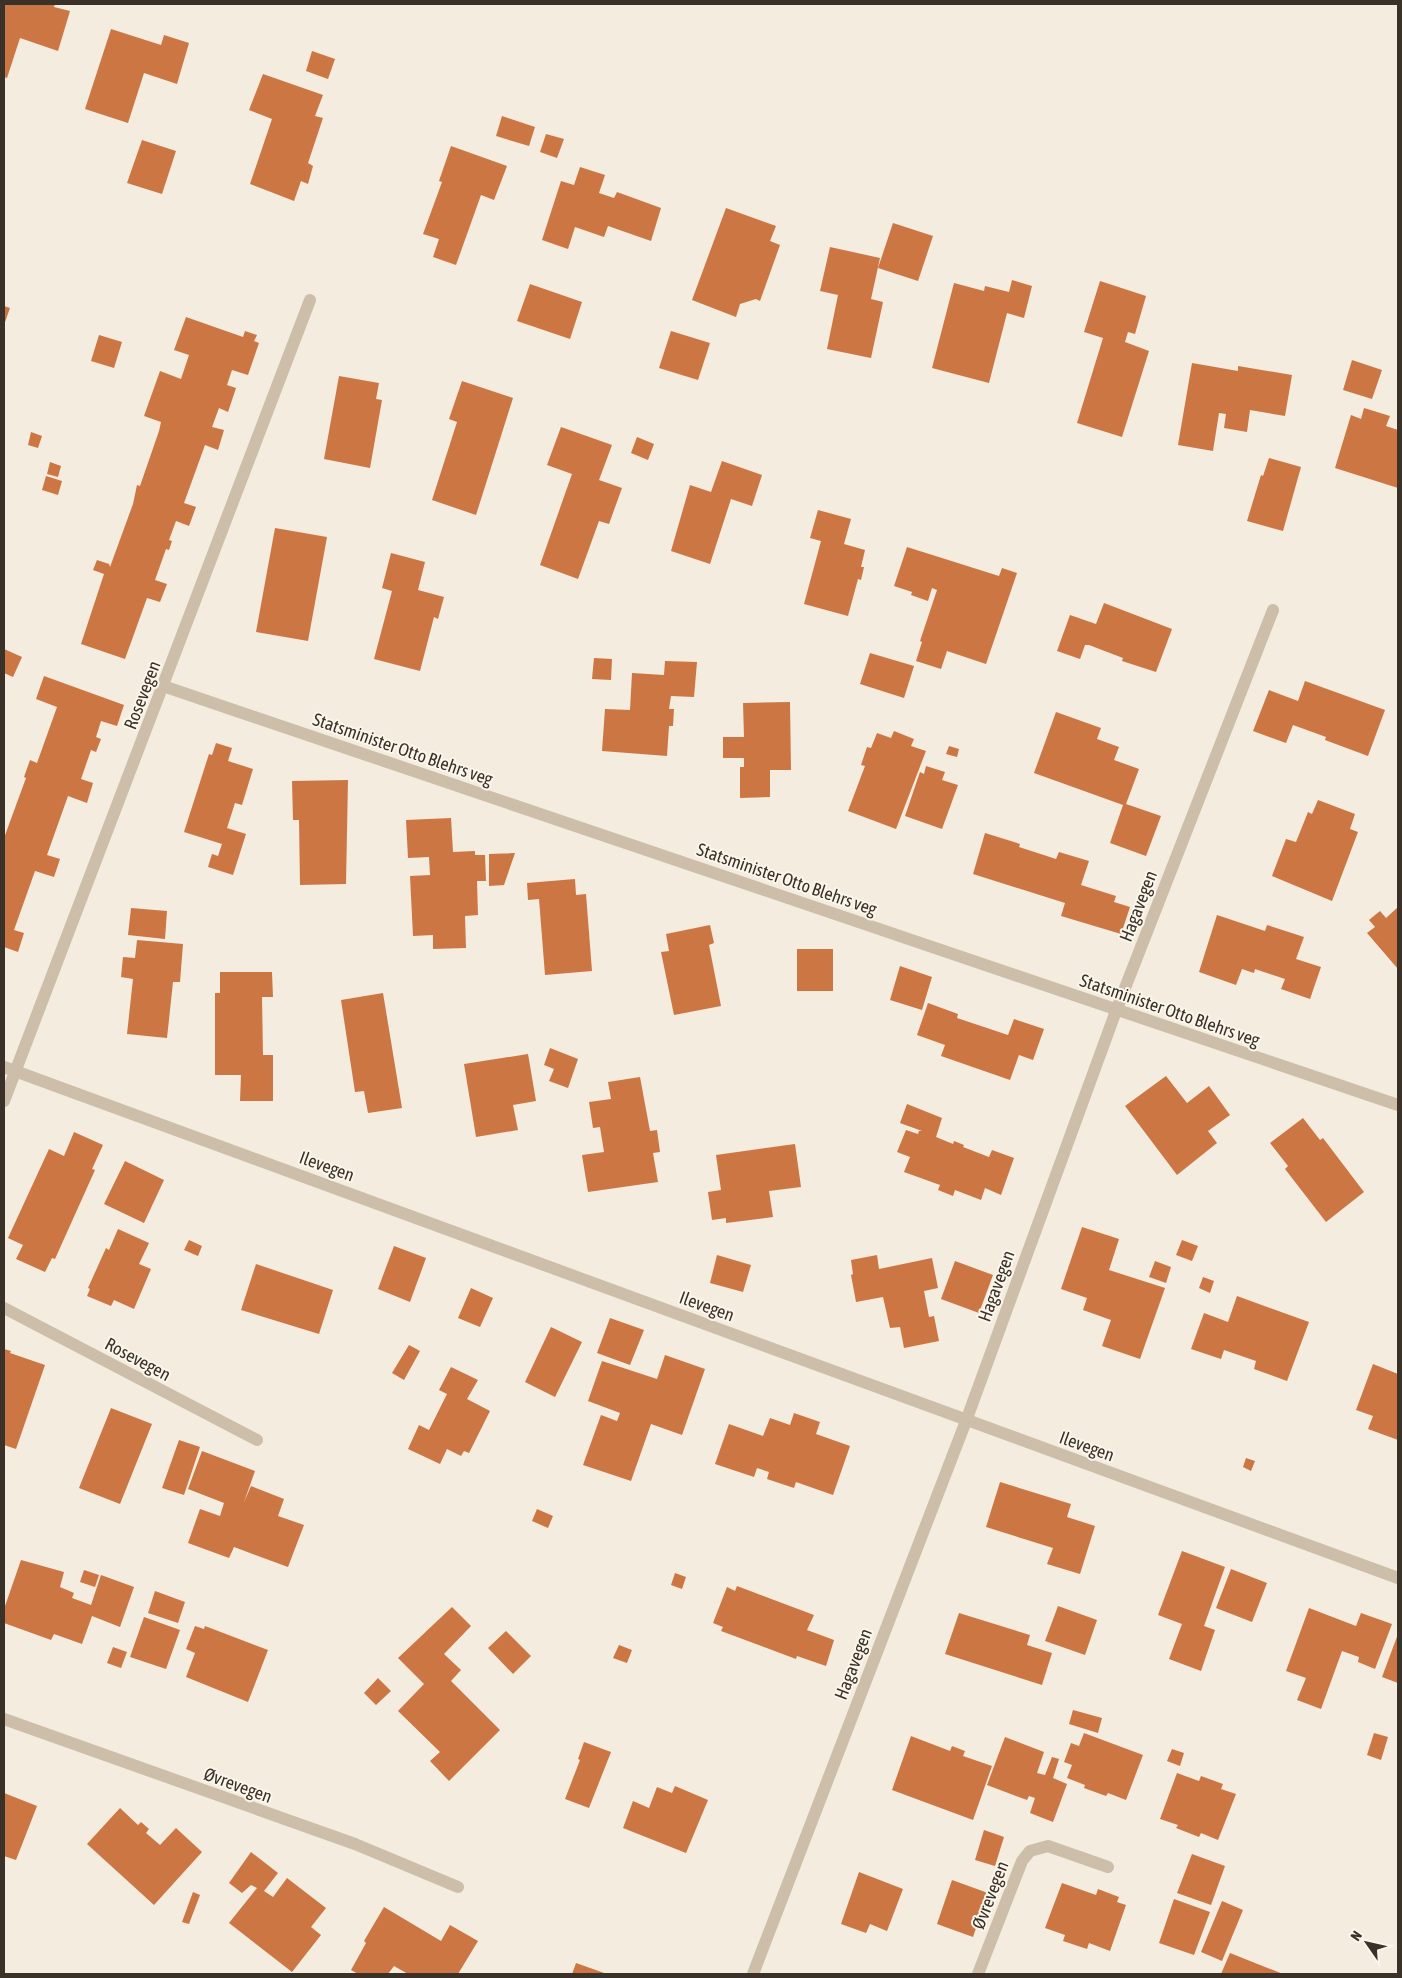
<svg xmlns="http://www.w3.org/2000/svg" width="1402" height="1978" viewBox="0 0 1402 1978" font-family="'Asap Condensed',sans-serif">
	<rect width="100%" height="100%" fill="#f4ecde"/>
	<path fill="#cc7644" d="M4,4H55L54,7L70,11L58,51L20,38L7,78L4,77Z
		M111,29L161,45L164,35L189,43L177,84L144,73L128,123L85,109Z
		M312,51L335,59L328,79L306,71Z
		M263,74L323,95L315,116L323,118L308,163L313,166L308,184L301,181L294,201L250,184L272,119L249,110Z
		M502,116L535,127L529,146L496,136Z
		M546,134L564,139L557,158L540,152Z
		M142,140L176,151L162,194L127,183Z
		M451,146L507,166L494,200L481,195L456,265L433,257L439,239L423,234L442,182L439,181Z
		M580,167L605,175L599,193L614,198L617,192L661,208L651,241L608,226L604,237L575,227L568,249L542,240L561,181L574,185Z
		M726,208L776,226L770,241L780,245L760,301L756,299L740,304L736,317L692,300Z
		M893,223L933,236L918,281L878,268Z
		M830,247L880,258L871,299L883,302L871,358L827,349L838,295L820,291Z
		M1012,280L1032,286L1024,318L1007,313L989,383L932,368L954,283L984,291L985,286L1009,292Z
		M1100,281L1146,296L1135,334L1128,332L1125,342L1149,351L1122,437L1077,423L1103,338L1084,332Z
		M530,284L582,302L570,339L517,321Z
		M4,306L10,308L4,325Z
		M186,317L243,337L245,331L257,335L254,341L259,343L248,375L232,370L227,385L236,388L228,412L219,408L212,427L224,430L218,450L205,445L184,503L196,507L189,526L176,521L169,540L172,541L169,550L166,549L155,580L167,584L160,602L147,598L125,659L81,644L104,574L93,570L97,560L109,564L110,567L133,504L137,485L140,486L159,431L161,422L144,416L160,371L181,379L189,355L174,350Z
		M671,331L710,343L698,380L659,368Z
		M99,335L122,342L114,368L91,361Z
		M1352,360L1382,370L1372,399L1343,390Z
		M1192,363L1238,371V366L1292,375L1285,416L1250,410L1247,432L1224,428L1226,414L1219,413L1213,451L1178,445Z
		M339,376L379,383L376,399L382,400L370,468L324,459Z
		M462,381L513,398L476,515L432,500L457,422L449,419Z
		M1364,408L1390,416L1386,426L1398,430V488L1335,468L1351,415L1361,419Z
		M561,427L612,445L599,480L622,488L609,524L599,521L578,579L540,565L572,474L547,465Z
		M31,432L42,436L38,448L28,445Z
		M637,437L654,444L648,460L631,453Z
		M1269,458L1301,467L1283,531L1247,521L1261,475L1263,476Z
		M722,461L762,475L752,506L731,499L710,564L671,551L690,485L711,492Z
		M50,462L61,466L58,477L47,474Z
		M46,476L62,481L58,495L42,490Z
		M818,510L851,519L844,544L865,550L861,567H864L861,580L858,579L848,616L804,604L821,541L810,538Z
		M275,528L327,537L308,641L256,632Z
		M907,547L999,576L1002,568L1017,573L986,664L947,651L941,669L916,661L922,642L920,641L937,590L932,588L928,601L911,595L912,592L894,586Z
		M391,553L425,562L418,590L444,597L438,619L434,617L420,671L374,659L392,591L382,588Z
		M1104,603L1172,629L1156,672L1122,661L1123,658L1089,645H1085L1080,659L1057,651L1070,615L1096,624Z
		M4,649L22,657L13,677L4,673Z
		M870,653L914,666L904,698L860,684Z
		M594,658L612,659L611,680L592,679Z
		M665,661L697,662L694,697L671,696L669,709H674L673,726H669L667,756L602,751L605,709L630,710L632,673L664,675Z
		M44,676L124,705L117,726L101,721L96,737L101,739L96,752L91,750L81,779L93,783L87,803L68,796L47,855L60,859L54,877L35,871L14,930L24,933L18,952L4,947V838L26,778L24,777L30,760L37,763L57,707L36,699Z
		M1305,681L1385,710L1368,756L1325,740L1326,737L1293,725L1286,743L1253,731L1269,690L1298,701Z
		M790,702L791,770H770V797L740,798V767H744V758H723V737H744L743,703Z
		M1056,712L1101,728L1097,739L1119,747L1114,760L1139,769L1126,804L1161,816L1146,856L1110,843L1123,805L1034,773Z
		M894,731L914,739L911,746L926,751L896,829L848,811L865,766L861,765L867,747L871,748L877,733L891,738Z
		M216,743L232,748L228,761L253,769L242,805L235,803L227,828L246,834L233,875L208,867L212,854L218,856L222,844L184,832L209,754L212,755Z
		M949,746L959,749L957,757L946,754Z
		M926,766L945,772L942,780L958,785L942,829L905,816L920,772L924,774Z
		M348,780L346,884L300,885L299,820H293L292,781Z
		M1318,800L1355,814L1350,829L1358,832L1332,901L1272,876L1286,839L1296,842L1308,812L1312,814Z
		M451,818L453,852L475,851V855H485L486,881H477L478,915L465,916L466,948L433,949V935L413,936L410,876L430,875L429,857L408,858L406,820Z
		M985,833L1020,844L1019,847L1056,859L1059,852L1089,861L1081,885L1116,896L1114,902L1130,907L1121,934L1061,916L1065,903L973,874Z
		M515,853L504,885L489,886V854Z
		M575,879L576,895L586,894L592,971L545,975L539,899L528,900L527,883Z
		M1398,907V969L1367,933L1375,927L1369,920L1380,911L1386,918Z
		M131,908L167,911L165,939L128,935Z
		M1217,915L1265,931L1267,925L1304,937L1296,959L1321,967L1310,999L1281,989L1285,979L1255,969L1254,973L1242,969L1236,985L1199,972Z
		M710,925L714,943L709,945L721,1006L674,1015L661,952L669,951L666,934Z
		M137,940L183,944L180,982H173L167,1038L127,1034L133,979L121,977L123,957L135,958Z
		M797,949H833V991H797Z
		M900,966L932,977L922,1010L890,1000Z
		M220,972H272L273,997H262L263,1055H273V1101H240L241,1075H215V993H220Z
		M383,993L402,1108L368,1113L364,1091L355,1092L341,1000Z
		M928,1003L958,1014L957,1018L1008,1035L1014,1019L1044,1029L1033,1060L1019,1055L1010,1080L941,1056L945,1045L917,1035Z
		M550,1048L578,1059L568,1088L549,1081L554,1069L544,1065Z
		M528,1054L536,1101L513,1105L518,1130L476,1137L464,1064Z
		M1166,1076L1187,1103L1209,1086L1230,1115L1208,1131L1217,1143L1177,1175L1125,1106Z
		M640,1077L650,1131L657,1130L660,1152L653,1153L658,1182L588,1192L582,1155L604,1152L600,1127L593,1128L589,1102L611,1099L608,1082Z
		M907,1104L942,1118L936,1137L953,1144L954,1141L964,1145L963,1147L989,1157L992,1150L1014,1158L1001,1195L985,1188L981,1200L955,1190L953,1196L938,1190L940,1185L904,1172L910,1157L897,1152L906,1130L918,1134L919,1131H922L900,1123Z
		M1303,1118L1320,1140L1323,1138L1364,1192L1326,1222L1285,1169L1288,1166L1270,1143Z
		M74,1132L103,1145L92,1169L95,1170L55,1259L52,1258L45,1272L16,1259L23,1245L8,1238L49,1149L64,1156Z
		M795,1144L801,1187L769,1191L773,1217L726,1223V1218L712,1220L708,1192L721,1190L716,1155Z
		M125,1161L164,1180L144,1223L104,1204Z
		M1082,1227L1119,1239L1109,1270L1165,1288L1140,1359L1102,1346L1111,1320L1083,1310L1087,1298L1061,1289Z
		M118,1229L149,1243L139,1264L151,1269L134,1309L114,1300L111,1306L87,1296L90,1289L88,1288L106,1248L109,1250Z
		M189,1240L202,1246L198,1256L184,1250Z
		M1182,1240L1198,1246L1192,1261L1176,1255Z
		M394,1246L426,1258L410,1302L378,1289Z
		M717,1255L751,1265L743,1292L710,1283Z
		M877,1255L879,1269L932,1258L938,1288L924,1291L929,1317L934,1316L939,1341L904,1348L900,1327L890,1328L883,1297L856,1302L851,1275L853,1274L851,1260Z
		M955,1261L993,1275L979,1313L941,1299Z
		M1155,1261L1171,1267L1166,1283L1149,1277Z
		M256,1264L333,1290L319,1334L241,1310Z
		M1203,1277L1214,1281L1210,1293L1199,1288Z
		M471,1288L493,1298L480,1327L458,1318Z
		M1237,1296L1309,1322L1287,1381L1254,1369L1256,1361L1224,1350L1221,1359L1191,1349L1204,1313L1228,1322Z
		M610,1318L644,1330L630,1365L597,1353Z
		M551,1327L582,1342L555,1397L525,1382Z
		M409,1345L420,1351L404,1380L392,1373Z
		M4,1349L11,1351L10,1353L45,1365L16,1449L4,1445Z
		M665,1355L705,1369L682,1435L651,1424L631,1481L583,1465L601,1415L617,1421L620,1413L588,1401L602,1361L657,1379Z
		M1373,1364L1398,1374V1440L1368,1429L1373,1416L1356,1410Z
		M451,1367L478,1380L467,1399L490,1411L469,1453L464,1451L461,1456L447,1449L440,1464L408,1449L419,1425L429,1430L447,1394L439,1390Z
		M111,1408L152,1424L120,1504L79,1488Z
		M794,1413L820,1422L816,1434L850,1446L833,1495L796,1482L794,1488L767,1479L769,1472L757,1468L754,1477L715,1464L729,1424L763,1436L770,1418L790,1425Z
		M179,1440L200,1447L184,1495L162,1488Z
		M202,1451L255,1471L244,1502L251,1486L284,1499L278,1516L304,1525L288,1567L234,1547L229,1558L188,1543L200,1509L220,1516L224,1503L188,1489Z
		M1246,1458L1255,1461L1251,1471L1243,1467Z
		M1000,1482L1071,1504L1067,1517L1095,1526L1080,1574L1047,1564L1053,1548L986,1527Z
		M537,1509L553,1516L548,1528L532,1521Z
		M1182,1551L1225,1567L1204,1626L1215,1630L1201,1671L1169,1659L1182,1624L1158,1615Z
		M21,1560L64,1572L60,1587L74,1593L72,1598L91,1605L101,1575L134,1587L120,1627L92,1616L82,1644L54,1634L51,1640L4,1623V1609Z
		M1231,1569L1267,1583L1252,1622L1216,1608Z
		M84,1570L99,1575L95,1587L80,1582Z
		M675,1573L686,1577L682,1589L671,1585Z
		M737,1586L814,1615L807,1630L834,1640L826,1666L797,1656L796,1659L721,1631L723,1627L713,1623L727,1587L735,1591Z
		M155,1591L185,1602L178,1623L148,1613Z
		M1058,1606L1097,1620L1085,1655L1045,1641Z
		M452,1607L471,1626L444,1654L461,1670L451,1681L500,1730L449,1781L430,1761L440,1752L398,1711L424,1684L398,1658Z
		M1309,1608L1356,1626L1361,1613L1392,1624L1375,1669L1358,1662L1359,1657L1342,1651L1321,1709L1297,1700L1306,1678L1286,1671Z
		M959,1613L1030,1635L1027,1645L1052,1653L1042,1685L945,1654Z
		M144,1617L180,1630L166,1669L130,1657Z
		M195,1626L204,1629L205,1626L268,1650L248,1702L186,1677L195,1653L186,1649Z
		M506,1631L531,1656L513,1674L488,1648Z
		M1398,1634V1683L1382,1677Z
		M619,1645L632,1650L627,1663L613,1658Z
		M113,1647L127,1652L121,1668L107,1663Z
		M378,1678L391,1691L376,1705L364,1693Z
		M1073,1710L1102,1718L1098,1733L1069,1724Z
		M1084,1733L1143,1755L1126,1800L1108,1793L1106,1796L1084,1788L1085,1785L1067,1778L1072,1765L1064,1762L1071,1743L1079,1746Z
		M1374,1733L1388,1737L1381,1760L1367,1755Z
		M911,1736L950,1751L952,1746L965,1751L963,1756L992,1766L973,1820L892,1790Z
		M1005,1737L1044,1752L1037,1773L1045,1775L1052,1757L1059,1759L1053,1778L1067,1784L1053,1822L1030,1813L1035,1798L1029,1796L1027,1800L987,1785Z
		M584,1742L611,1752L589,1808L565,1799L580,1760L578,1759Z
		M1172,1749L1184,1753L1180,1766L1167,1761Z
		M1177,1773L1199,1781L1201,1776L1223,1784L1221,1789L1236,1794L1218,1840L1201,1833L1199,1837L1176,1828L1178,1825L1160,1819Z
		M675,1786L708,1800L686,1853L623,1828L633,1801L649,1808L657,1787L672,1793Z
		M4,1793L37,1806L16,1860L4,1856Z
		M120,1808L138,1825L141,1822L149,1829L146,1833L160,1845L176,1828L202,1852L154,1905L87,1844Z
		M984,1830L1004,1837L995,1866L975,1860Z
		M251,1852L278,1873L264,1891L273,1897L287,1878L326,1908L311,1927L321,1935L292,1972L229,1923L257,1888L251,1885L242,1893L229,1883Z
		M1192,1854L1225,1866L1211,1905L1177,1893Z
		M859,1872L903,1889L887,1931L870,1924L866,1933L841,1924Z
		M952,1880L988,1893L973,1937L937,1924Z
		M1062,1883L1096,1895L1098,1889L1119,1897L1117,1902L1126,1905L1110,1951L1089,1943L1087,1949L1063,1941L1065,1935L1045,1928Z
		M193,1892L200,1895L189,1924L182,1922Z
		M1174,1899L1210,1912L1194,1955L1159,1943Z
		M1222,1901L1243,1910L1222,1961L1201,1952Z
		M384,1907L441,1941L450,1925L478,1941L458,1974H408L394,1966L388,1974H358L351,1970L366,1943L364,1941Z
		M1230,1953L1283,1974H1221Z
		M576,1963L607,1974H572Z"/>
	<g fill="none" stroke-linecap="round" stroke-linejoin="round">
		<path stroke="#cdbea9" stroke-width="12" d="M163,686L1398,1105
			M4,1067L1398,1578
			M4,1101L310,300
			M4,1308L257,1440
			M4,1719L355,1844L458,1887
			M753,1974L966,1421L1116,1011L1273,610
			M978,1974L1022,1861L1030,1851L1048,1846L1108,1867"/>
	</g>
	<g text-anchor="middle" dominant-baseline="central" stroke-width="4" stroke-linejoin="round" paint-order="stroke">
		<g font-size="18" fill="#3a3129" stroke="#fbf6eb">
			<text transform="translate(142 695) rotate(-69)">Rosevegen</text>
			<text transform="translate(403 749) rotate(19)">Statsminister Otto Blehrs veg</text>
			<text transform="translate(787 879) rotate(19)">Statsminister Otto Blehrs veg</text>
			<text transform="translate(1138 906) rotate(-69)">Hagavegen</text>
			<text transform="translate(1170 1010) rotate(19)">Statsminister Otto Blehrs veg</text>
			<text transform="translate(327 1166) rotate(20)">Ilevegen</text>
			<text transform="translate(996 1286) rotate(-70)">Hagavegen</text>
			<text transform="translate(707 1306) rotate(20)">Ilevegen</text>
			<text transform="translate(138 1359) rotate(28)">Rosevegen</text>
			<text transform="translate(1087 1446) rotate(20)">Ilevegen</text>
			<text transform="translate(853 1664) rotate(-69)">Hagavegen</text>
			<text transform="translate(238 1785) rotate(20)">Øvrevegen</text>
			<text transform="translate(990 1895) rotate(-69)">Øvrevegen</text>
		</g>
	</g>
	<rect width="1402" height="1978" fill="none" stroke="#3a3129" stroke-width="10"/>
	<g transform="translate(1367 1943) rotate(304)" stroke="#fbf6eb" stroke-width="4" paint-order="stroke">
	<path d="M0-4L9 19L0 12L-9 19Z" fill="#3a3129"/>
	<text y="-8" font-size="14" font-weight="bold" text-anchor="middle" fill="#3a3129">N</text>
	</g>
</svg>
